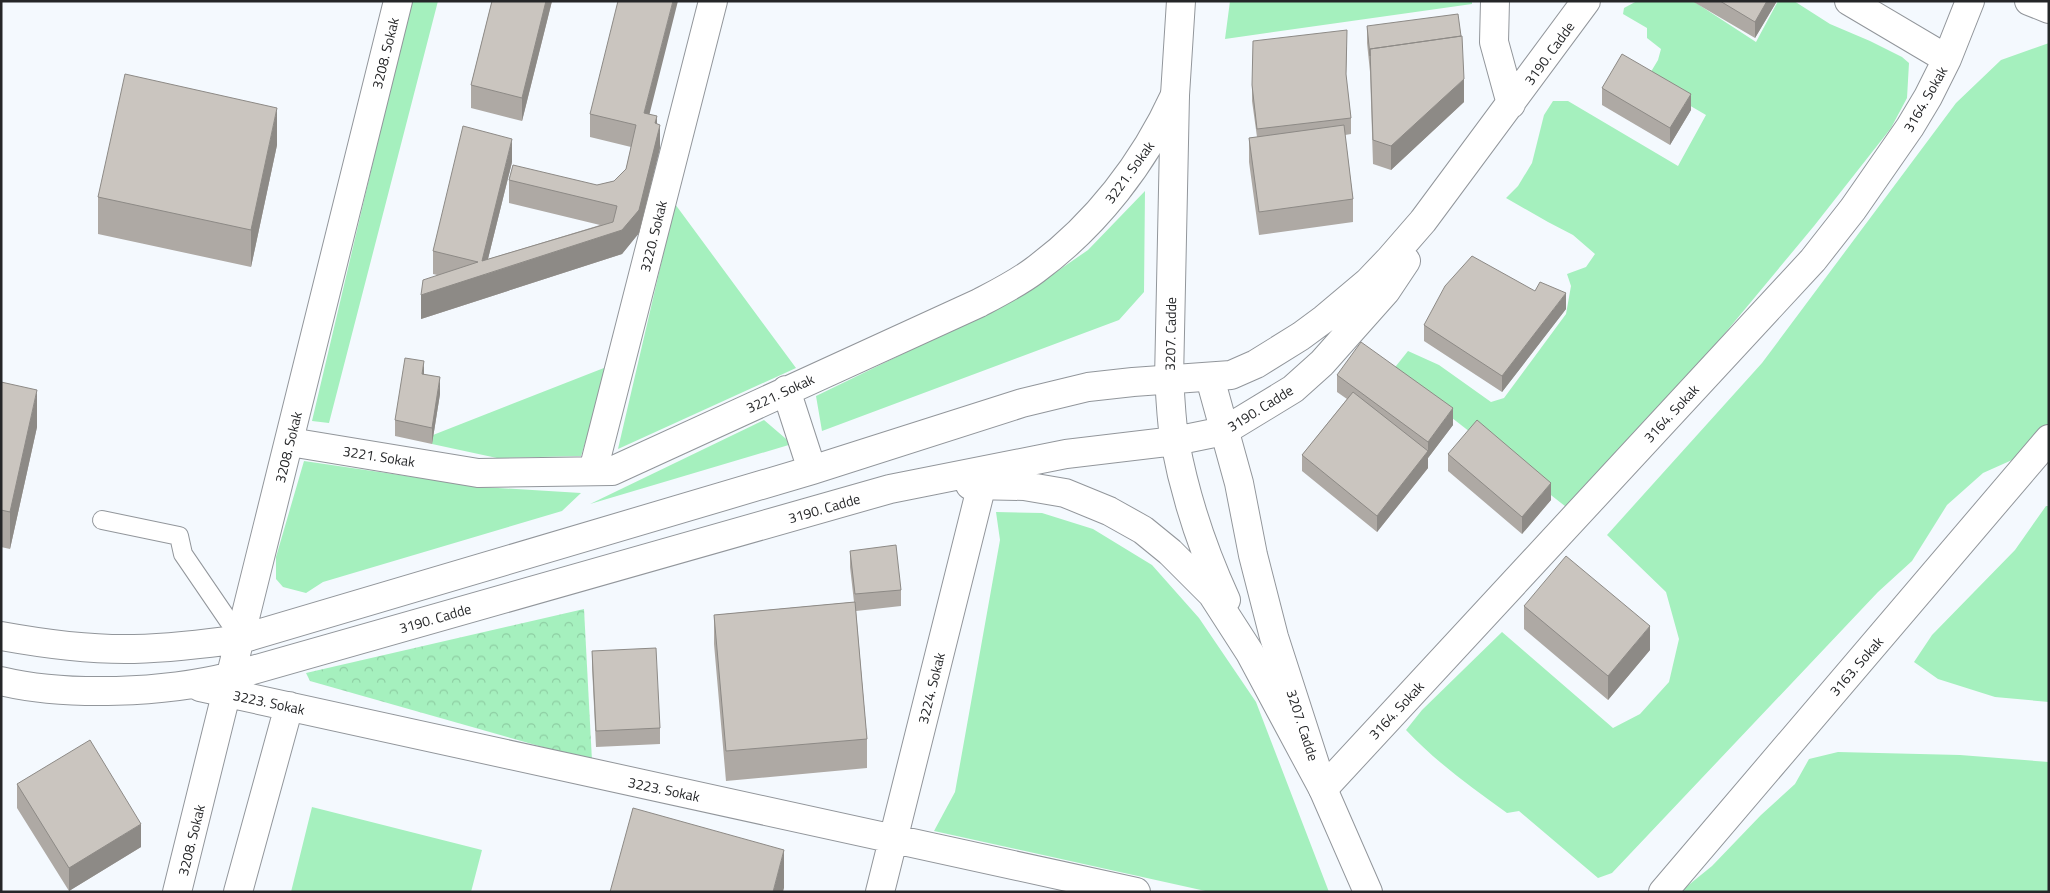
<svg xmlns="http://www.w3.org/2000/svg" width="2050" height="893" viewBox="0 0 2050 893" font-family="'Titillium Web',sans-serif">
	<defs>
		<pattern id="forest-crowns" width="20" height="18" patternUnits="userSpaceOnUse" patternTransform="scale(1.25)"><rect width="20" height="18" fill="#a5f0be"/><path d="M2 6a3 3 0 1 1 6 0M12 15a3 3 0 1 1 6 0" fill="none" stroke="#8ecea3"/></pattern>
	</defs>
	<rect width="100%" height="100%" fill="#f4f9fe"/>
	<path fill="#a5f0be" d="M411,1H438L329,423L312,421Z
		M1230,1H1472V4L1225,39Z
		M1637,1H1693L1756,42L1778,1H1794L1830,24L1870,41L1902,57L1909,63L1907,98L1891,128L1814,226L1691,374L1570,510L1392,371L1408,351L1439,365L1491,402L1504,398L1566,314L1571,286L1567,274L1586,267L1595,254L1573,235L1548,222L1506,198L1518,186L1532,163L1544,115L1553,101H1568L1678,166L1706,115L1646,80L1658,60L1661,49L1647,38V28L1623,14L1624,8Z
		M2049,43V433L2043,440L2012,460L1983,473L1947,505L1912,561L1878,592L1612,873L1598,878L1519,811L1507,813C1471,787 1436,762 1406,730L1422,710L1502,632L1613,728L1640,714L1669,682L1679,639L1666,592L1607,535L1762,363L1956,103L2001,60Z
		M1145,191L1144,292L1119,320L822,431L816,396L1020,297L1088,250Z
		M675,204L796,368L618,449Z
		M609,366L581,456L497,458L432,444L433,435Z
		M764,420L792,444L590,504Z
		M304,461L482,487L581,493L562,511L323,582L306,593L283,587L276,579V557Z
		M2046,506H2049V702L1995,697L1938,679L1914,662L1932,635L2015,550Z
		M996,512L1042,513L1093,529L1152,565L1199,618L1256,702L1329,892H1210L934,831L955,792L1000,540Z
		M1838,752L1960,755L2049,762V892H1680L1712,866L1761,815L1795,784L1809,759Z
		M312,807L482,850L471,892H291Z"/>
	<path fill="url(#forest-crowns)" d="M584,609L592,761L310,681L306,673Z"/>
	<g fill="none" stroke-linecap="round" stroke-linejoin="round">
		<defs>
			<path id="lane" d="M102,520L179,536L183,554L241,639"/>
			<path id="street" d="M1495,1L1494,42L1511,104
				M1849,1L1947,59
				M2029,1L2049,9
				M1169,380C1171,401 1171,422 1175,442C1185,496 1203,550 1226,600
				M786,390L812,470
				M290,442L478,473L612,471L979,303C998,293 1018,283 1035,270C1096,225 1144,163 1175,95
				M593,471L713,1
				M970,485L1024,486L1065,493L1109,511L1143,530L1170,552L1212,594L1250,653L1323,789L1813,260L1853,209L1910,127L1928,97L1947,59L1970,1
				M1,636C45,644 90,650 134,649C170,648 205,644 241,639L812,470L1022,403L1088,387L1133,382L1231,375L1256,364L1301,336L1324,319L1368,282L1390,259L1423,221L1586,1
				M1,681C68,697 165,693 232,676L890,489L1066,454L1175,441L1224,431L1293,389L1322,363L1386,291L1406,261
				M200,687L1136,892
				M177,892L398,1
				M238,892L289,706
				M880,892L982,484
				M1663,892L2049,439"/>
			<path id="secondary" d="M1210,378L1239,483L1253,555L1274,637L1323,789L1368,892
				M1169,380L1175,95L1181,1"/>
		</defs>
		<use href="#lane" stroke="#92969b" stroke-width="20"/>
		<use href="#street" stroke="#92969b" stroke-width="30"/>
		<use href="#secondary" stroke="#92969b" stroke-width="30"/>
		<use href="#lane" stroke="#fff" stroke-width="18"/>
		<use href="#street" stroke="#fff" stroke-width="28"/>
		<use href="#secondary" stroke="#fff" stroke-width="28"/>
	</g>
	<path fill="#aea9a4" d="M492,1H552L522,121L471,108V85Z
		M1692,1H1777L1755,38Z
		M1367,26L1464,102L1391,170L1373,164L1370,72L1367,43Z
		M1347,47L1346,77L1351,118V134L1345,135L1353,199V222L1259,235L1249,162V138L1257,137L1252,101V85Z
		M1602,88L1691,110L1670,145L1602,105Z
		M590,114H650L657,124L660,148L639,233L622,254L421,319L437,275L433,274V251L512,162L488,259L600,225L509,203V180L597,185L614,181L626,169L631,147L590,137Z
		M277,145L251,267L98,234V197Z
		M1566,309L1502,392L1424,341V325Z
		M424,375L440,394L432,444L395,436V420Z
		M1337,375L1453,425L1428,458V457V468L1377,532L1302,471V455L1347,399L1337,392Z
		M1,382L37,427L10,549L1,547Z
		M1448,454L1551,500L1522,534L1448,471Z
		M850,551L901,590V606L856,611L867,739V768L726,781L714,644V615L854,602L850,567Z
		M1524,606L1650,650L1608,700L1524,629Z
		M592,651L660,728V744L596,747L592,667Z
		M17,784L141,847L69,891L17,808Z"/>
	<path fill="#8d8a86" d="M546,1H552L522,121V98Z
		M673,1H678L644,136V113Z
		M1767,1H1777L1755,38V22Z
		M1464,79V102L1391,170V146Z
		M1691,94V110L1670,145V128Z
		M277,108V145L251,267V230Z
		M657,116V137L660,125V148L639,233L622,254L421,319V295L482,261L512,139V162L484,275L622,230L655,123Z
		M1566,293V309L1502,392V376Z
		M424,361V378L422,374Z
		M440,377V394L432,444V428Z
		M37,390V427L10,549V512Z
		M1453,408V425L1428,458V442Z
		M1428,451V468L1377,532V516Z
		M1551,483V500L1522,534V517Z
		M1650,626V650L1608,700V676Z
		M141,824V847L69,891V868Z
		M784,850V888L783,892H773Z"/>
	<path fill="#cac5bf" stroke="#8d8a86" d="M492,1H546L522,98L471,85Z
		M618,1H673L644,113L657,116L655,123L660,125L639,210L622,230L421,295L423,280L478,262L433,251L463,126L512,139L482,261L613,222L617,206L509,180L513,165L597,185L614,181L626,169L636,125L590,114Z
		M1720,1H1767L1755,22Z
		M1458,14L1461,36L1370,49V56L1367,26Z
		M1347,30L1346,74L1351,118L1257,129L1252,85L1253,41Z
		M1462,36L1464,79L1391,146L1373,140L1370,49Z
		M1622,54L1691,94L1670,128L1602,88Z
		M125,74L277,108L251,230L98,197Z
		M1344,125L1353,199L1259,212L1249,138Z
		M1472,256L1535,291L1540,282L1566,293L1502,376L1424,325L1445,286Z
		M1361,342L1453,408L1428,442L1337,375Z
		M405,358L424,361L422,374L440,377L432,428L395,420Z
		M1,382L37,390L10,512L1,510Z
		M1353,392L1428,451L1377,516L1302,455Z
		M1477,420L1551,483L1522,517L1448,454Z
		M896,545L901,590L855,594L850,551Z
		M1566,556L1650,626L1608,676L1524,606Z
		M855,602L867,739L726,751L714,615Z
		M656,648L660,728L596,731L592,651Z
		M90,740L141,824L69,868L17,784Z
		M633,808L784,850L773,892H610Z"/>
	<g text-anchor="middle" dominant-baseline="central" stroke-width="5" stroke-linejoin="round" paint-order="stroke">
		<g font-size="14" fill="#252628" stroke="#fff">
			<text transform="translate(385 53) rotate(-76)">3208. Sokak</text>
			<text transform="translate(1549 53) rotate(-54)">3190. Cadde</text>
			<text transform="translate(1925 99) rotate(-60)">3164. Sokak</text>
			<text transform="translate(1129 172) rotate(-54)">3221. Sokak</text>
			<text transform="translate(653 236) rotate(-76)">3220. Sokak</text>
			<text transform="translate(1170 334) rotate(-89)">3207. Cadde</text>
			<text transform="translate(780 393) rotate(-25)">3221. Sokak</text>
			<text transform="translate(1260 408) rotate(-32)">3190. Cadde</text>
			<text transform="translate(1671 413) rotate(-47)">3164. Sokak</text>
			<text transform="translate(288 447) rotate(-76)">3208. Sokak</text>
			<text transform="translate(379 456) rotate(9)">3221. Sokak</text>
			<text transform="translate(824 508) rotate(-16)">3190. Cadde</text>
			<text transform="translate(435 618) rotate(-16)">3190. Cadde</text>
			<text transform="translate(1856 666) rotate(-49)">3163. Sokak</text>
			<text transform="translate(931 688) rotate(-76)">3224. Sokak</text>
			<text transform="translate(269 702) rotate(12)">3223. Sokak</text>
			<text transform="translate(1396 710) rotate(-47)">3164. Sokak</text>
			<text transform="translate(1303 725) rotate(72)">3207. Cadde</text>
			<text transform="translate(664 789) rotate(12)">3223. Sokak</text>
			<text transform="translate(191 840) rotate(-76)">3208. Sokak</text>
		</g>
	</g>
	<rect width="2050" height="893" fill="none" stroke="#252628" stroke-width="5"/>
</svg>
